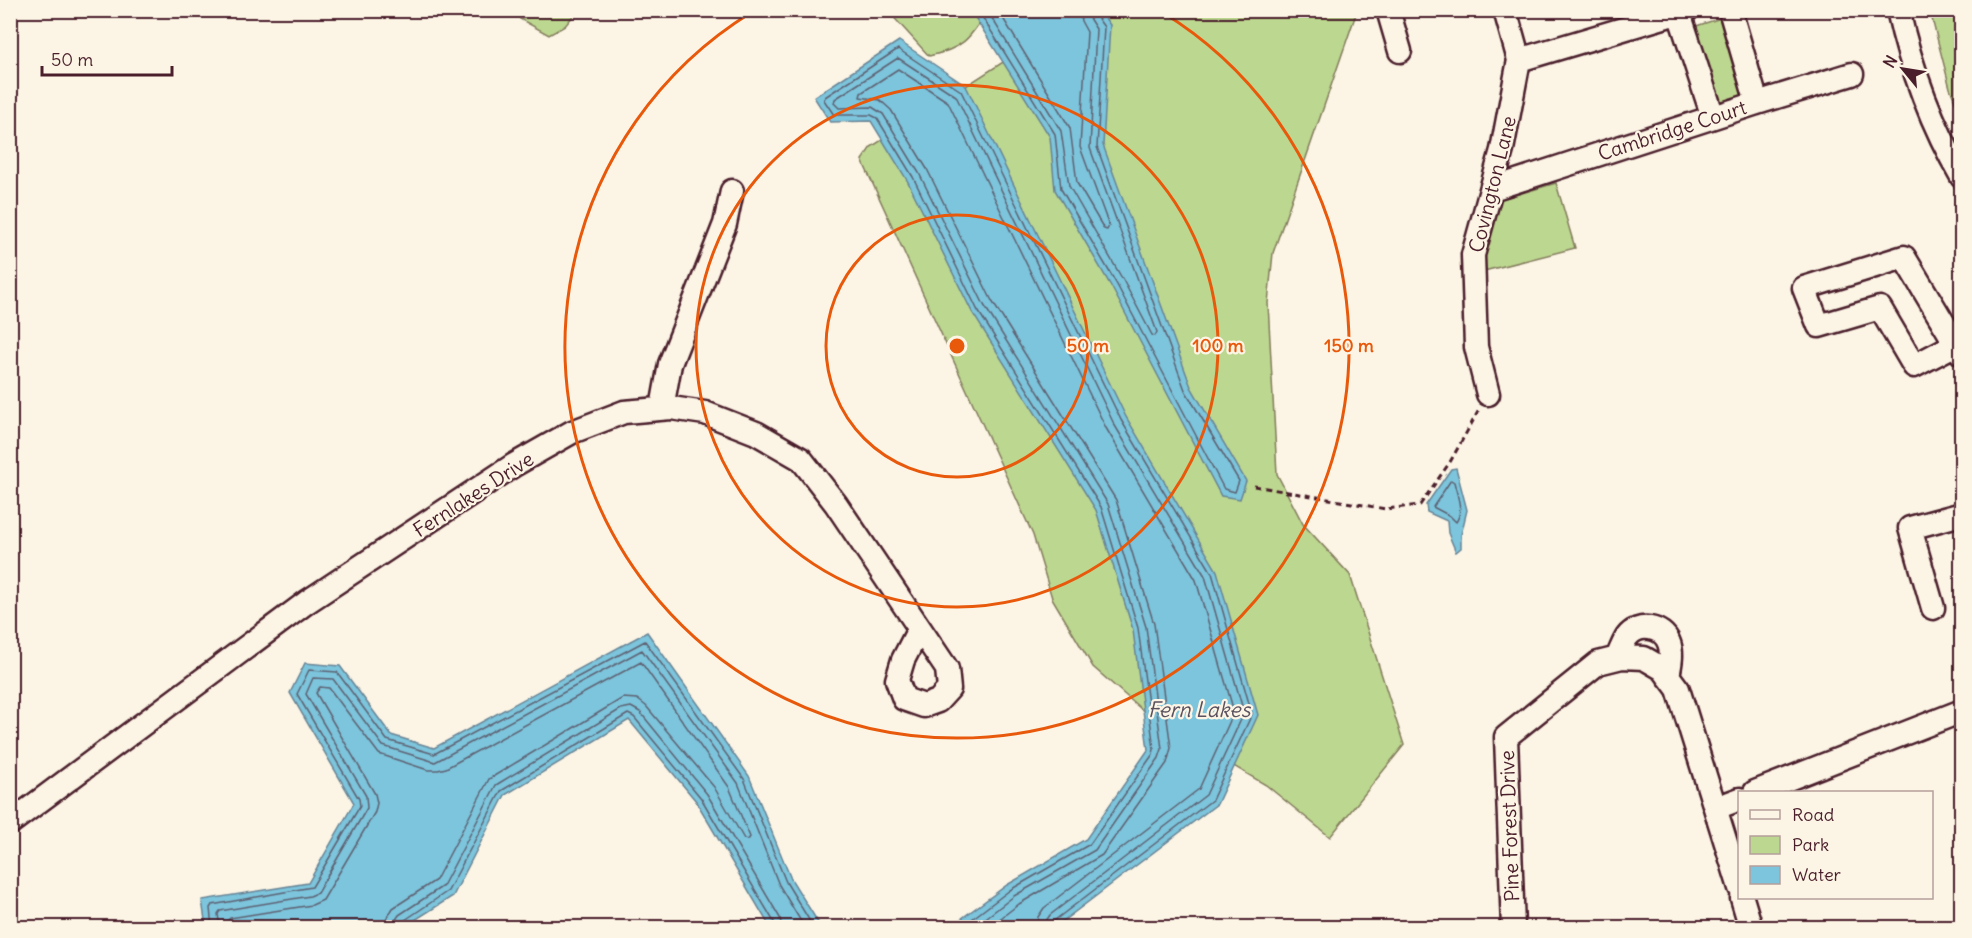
<svg xmlns="http://www.w3.org/2000/svg" width="1972" height="938" viewBox="0 0 1972 938" font-family="Delius,sans-serif">
	<rect width="100%" height="100%" fill="#fcf5e5"/>
	<filter id="ink" filterUnits="userSpaceOnUse"><feTurbulence type="fractalNoise" baseFrequency=".0167" numOctaves="2"/><feDisplacementMap in="SourceGraphic" scale="12" xChannelSelector="R" yChannelSelector="G"/><feConvolveMatrix kernelMatrix="1 2 1 2 8 2 1 2 1" color-interpolation-filters="sRGB"/></filter>
	<g filter="url(#ink)">
		<path fill="#bcd78f" stroke="#837b5d" stroke-width="1.5" d="M518,11V10L577,11L565,26L549,35L520,19Z
			M888,11H987C970,39 962,49 929,56Z
			M1034,11H1357L1273,253L1268,303L1277,474L1303,524L1350,575L1404,745L1330,837L1266,785L1149,716L1093,667L1052,598L1033,535L862,160L871,147L1008,59Z
			M1930,11H1961V117L1950,88Z
			M1727,16L1752,98L1716,109L1690,28Z
			M1556,183L1575,248L1480,272L1485,214L1501,199Z"/>
		<path fill="#7cc5dc" stroke="#688395" stroke-width="1.5" d="M971,11H1100L1110,25L1103,145L1191,387L1246,481L1240,499L1221,496L1111,286L1055,190L1050,137Z
			M899,41L966,86L1126,417L1217,571L1258,715L1217,804L1055,927H950L1007,885L1086,839L1148,750L1133,630L1096,510L972,312L907,180L871,121L830,122L814,97Z
			M1456,468L1467,510L1461,535V548L1456,552L1448,533L1447,521L1427,512L1426,505L1451,469Z
			M647,632L749,776L791,879L821,927H770L696,801L629,720L505,795L453,896L404,927H206L202,900L308,883L354,803L290,693L305,663L340,666L391,735L434,748Z"/>
		<g fill="none" stroke-linecap="round" stroke-linejoin="round">
			<path stroke="#5e6172" stroke-width="1.5" d="M978,10L1055,134L1061,189L1116,283L1224,489L1235,492L1239,481L1185,390L1097,147L1104,27L1096,16L1095,10
				M987,10L1061,131L1069,186L1123,280L1152,335L1155,336L1157,332L1090,148L1096,29L1089,18L1088,10
				M998,10L1070,128L1077,183L1104,229L1107,230L1109,226L1080,147L1087,32L1081,21L1079,10
				M1451,480L1454,482C1457,495 1464,511 1456,522L1450,516L1433,507Z
				M212,928L210,908L212,905L312,887L360,806L359,799L297,694L309,670L337,672L387,740L434,754L645,641L744,779L786,882L814,928
				M220,928L218,914L220,911L310,896L317,893L367,808L366,796L306,694L313,678L333,679L383,746L435,762L642,650L738,783L779,885L805,928
				M229,928L228,920L230,918L312,905L323,900L375,812L377,803L375,794L316,693L320,687L329,688L379,754L428,770H438L446,768L641,662L729,787L750,837L748,840L744,839L714,787L646,706L637,699L623,698L489,779L436,880L393,908L387,918L385,928
				M394,928L395,921L399,915L443,886L496,785L621,709L631,707L640,712L707,794L780,918L782,928
				M402,928L405,920L448,891L501,791L628,714L634,717L701,798L774,922V928
				M960,928L1010,890L1090,844L1153,754L1154,749L1138,628L1101,507L977,309L913,177L877,118L871,115H834L824,100L825,97L898,49L961,91L1121,420L1212,573L1252,714L1212,800L1055,920L1053,928
				M973,928L1014,896L1095,850L1159,758L1162,749L1146,627L1108,504L984,305L919,173L883,114L872,107L839,108L834,103L835,99L898,58L956,96L1114,424L1205,576L1244,713L1206,795L1050,915L1046,921L1045,928
				M988,928L1019,904L1102,855L1167,763L1171,748L1154,624L1116,500L992,301L927,169L891,110L880,100L860,97L861,93L898,69L948,102L1106,428L1196,580L1234,712L1199,789L1044,908L1038,917L1036,928"/>
			<defs>
				<path id="minor" d="M1388,10L1400,51
					M1730,10L1757,103
					M1898,10C1911,69 1932,125 1962,177
					M1679,13L1713,117
					M1519,60L1687,10
					M1492,189L1757,103L1852,74
					M1956,344L1914,366L1880,308L1819,326L1804,288L1904,257L1956,344L1962,354
					M1488,394L1476,347L1473,255L1502,150L1519,60L1505,10
					M662,408L670,364L725,224L732,191
					M1933,608L1910,528L1962,514
					M1617,658C1620,652 1623,643 1627,637C1638,622 1663,626 1669,643C1673,653 1670,666 1668,676
					M1755,792L1962,711
					M1716,808L1740,799
					M10,823L307,602L514,465L572,432L624,412L671,408L705,413L756,433L801,459L836,504L947,669L949,689L938,701L924,706L904,699L897,680L903,660L919,629
					M1742,898L1751,928
					M1513,928L1506,737L1598,663L1622,657L1644,658L1663,669L1678,689L1740,888"/>
			</defs>
			<use href="#minor" stroke="#4a1f2b" stroke-width="27"/>
			<path stroke="#4a1f2b" stroke-width="3" stroke-dasharray="6 4.5" stroke-linecap="butt" d="M1254,486L1386,509L1420,505L1450,462L1479,410"/>
			<use href="#minor" stroke="#fcf5e5" stroke-width="22"/>
		</g>
	</g>
	<g fill="none" stroke="#e8590c" stroke-width="3">
		<circle cx="957" cy="346" r="131"/>
		<circle cx="957" cy="346" r="261"/>
		<path d="M1162 12A392 392 0 1 1 752 12"/>
	</g>
	<g text-anchor="middle" dominant-baseline="central" stroke-width="4.5" stroke-linejoin="round" paint-order="stroke">
		<g font-size="20" fill="#4a1f2b" stroke="#fcf5e5">
			<text transform="translate(1672 130) rotate(-18)">Cambridge Court</text>
			<text transform="translate(1492 184) rotate(-76)">Covington Lane</text>
			<text transform="translate(473 494) rotate(-33)">Fernlakes Drive</text>
			<text transform="translate(1509 826) rotate(-92)">Pine Forest Drive</text>
		</g>
		<g font-size="21" font-style="italic" fill="#595160" stroke="#fcf5e5">
			<text x="1199" y="709">Fern Lakes</text>
		</g>
	</g>
	<circle cx="957" cy="346" r="9" fill="#e8590c" stroke="#fcf5e5" stroke-width="3"/>
	<g font-size="18" text-anchor="middle" font-weight="bold" fill="#e8590c" stroke="#fcf5e5" stroke-width="4.5" stroke-linejoin="round" paint-order="stroke">
		<text x="1088" y="352">50 m</text>
		<text x="1218" y="352">100 m</text>
		<text x="1349" y="352">150 m</text>
	</g>
	<rect width="1972" height="938" fill="none" stroke="#fcf5e5" stroke-width="36"/>
	<rect x="18" y="18" width="1936" height="902" fill="none" stroke="#4a1f2b" stroke-width="2" filter="url(#ink)"/>
	<rect x="1738" y="791" width="195" height="108" fill="#fcf5e5" stroke="#b59f9b" stroke-width="1.5"/>
	<rect x="1750" y="810" width="30" height="9" fill="#fcf5e5" stroke="#b59f9b" stroke-width="1.5"/>
	<text x="1792" y="821" font-size="18" fill="#4a1f2b">Road</text>
	<rect x="1750" y="836" width="30" height="18" fill="#bcd78f" stroke="#b59f9b" stroke-width="1.5"/>
	<text x="1792" y="851" font-size="18" fill="#4a1f2b">Park</text>
	<rect x="1750" y="866" width="30" height="18" fill="#7cc5dc" stroke="#b59f9b" stroke-width="1.5"/>
	<text x="1792" y="881" font-size="18" fill="#4a1f2b">Water</text>
	<g transform="translate(1903 69) rotate(300)" stroke="#fcf5e5" stroke-width="4.5" paint-order="stroke">
	<path d="M0-4.5L10 22L0 15L-10 22Z" fill="#4a1f2b"/>
	<text y="-9" font-size="16" font-weight="bold" text-anchor="middle" fill="#4a1f2b">N</text>
	</g>
	<path d="M42 66v9h130v-9" fill="none" stroke="#4a1f2b" stroke-width="3"/>
	<text x="51" y="66" font-size="18" fill="#4a1f2b" stroke="#fcf5e5" stroke-width="4.5" paint-order="stroke">50 m</text>
</svg>
